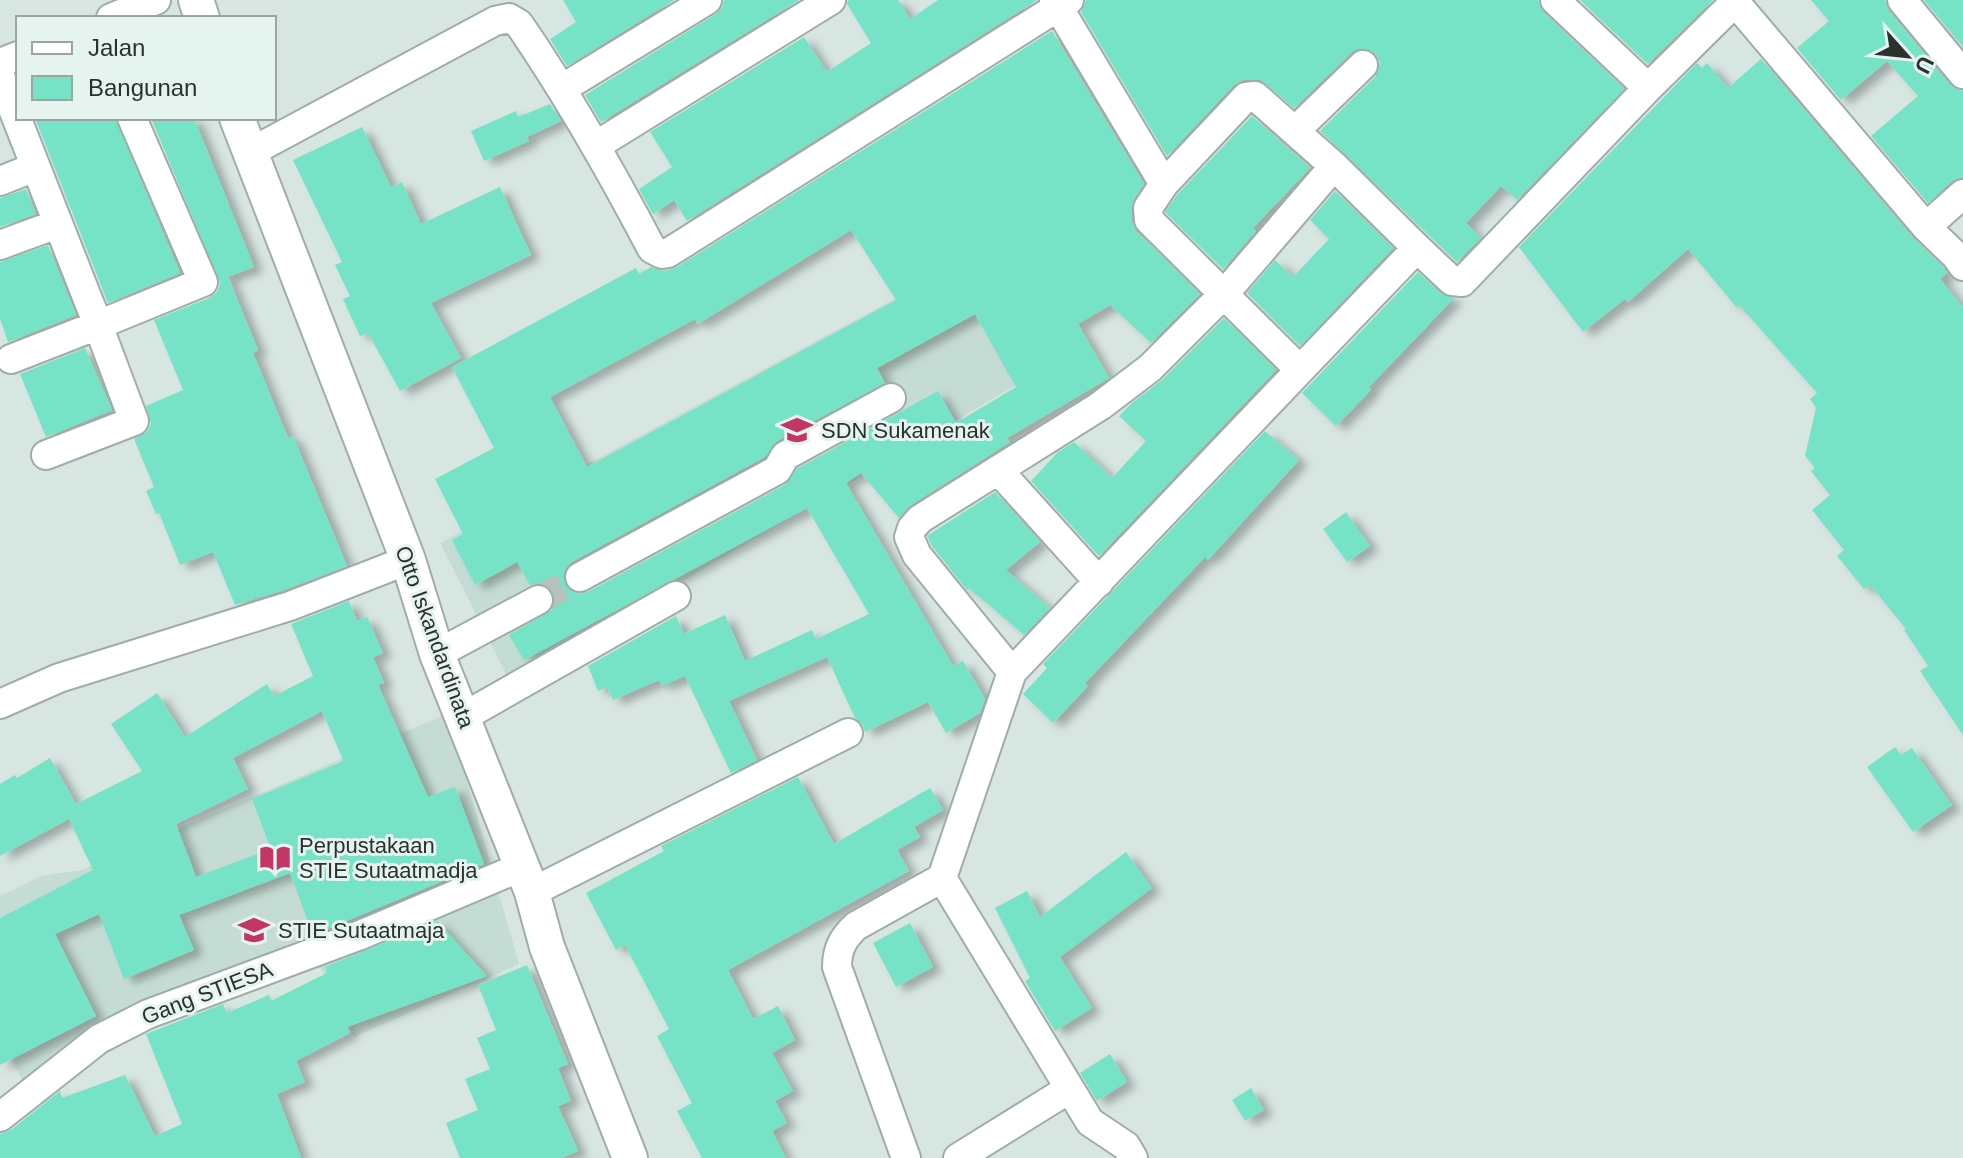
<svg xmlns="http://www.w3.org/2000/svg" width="1963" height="1158" viewBox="0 0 1963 1158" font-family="Helvetica,sans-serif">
	<defs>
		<filter id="shadow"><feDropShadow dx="9" dy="5" stdDeviation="4" flood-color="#0004"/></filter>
	</defs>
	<rect width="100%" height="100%" fill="#d8e6e2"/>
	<path fill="#c5dcd4" d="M913,289L1085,345L510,682L440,543Z
		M444,715L465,774L519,964L354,1037L318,963L123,1021L23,1082L0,1037V896L41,876L81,870Z"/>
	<path fill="#76e2c6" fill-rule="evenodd" filter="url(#shadow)" d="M563,0H674L567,66L550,39L576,22Z
		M724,0H799L601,122L585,95L716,14L722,7Z
		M848,0H898L910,19L938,0H1037L687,221L674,200L653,214L639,189L672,167L650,132L804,37L827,72L871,43L847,4Z
		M1086,0H1538L1543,12L1624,89L1517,200L1501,186L1466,223L1481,238L1457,262L1320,131L1375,77L1380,62L1375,53L1360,48L1352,52L1294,108L1261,80H1243L1234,85L1167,156L1081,12Z
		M1580,0H1713L1648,64Z
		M1811,0H1885L1889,11L1950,85L1963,91V177L1952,181L1928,203L1871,136L1918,96L1887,61L1841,100L1797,48L1829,21Z
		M1924,0H1963V47Z
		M1052,31L1144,184L1134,199L1131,208L1132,221L1136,231L1200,294L1151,343L1110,305L1078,324L1109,378L1007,438L1010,442L911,505L899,518L861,473L846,483L953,666L963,661L985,699L980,713L946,733L928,702L865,732L863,725L855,718L827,657L729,701L757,760L731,773L685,676L662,686L659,680L613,700L607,687L598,691L588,666L676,616L684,634L725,615L745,661L812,630L816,639L869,614L807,508L524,660L509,635L552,610L555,601L553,593L546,585L538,583L530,585L517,562L475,585L452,540L463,534L435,479L494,448L452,367L636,268L639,274L651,267L664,271L677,267ZM851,230L896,300L587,467L550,397L695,319L698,324ZM975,314L1016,387L956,423L938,391L797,469L785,485L588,592L579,594L566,586L563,576L566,568L572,562L765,457L777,441L885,383L877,368Z
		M1761,59L1913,238L1943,267L1947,273L1940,279L1963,307V735L1920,671L1928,666L1904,630L1906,629L1870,585L1864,589L1837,556L1844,550L1812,510L1830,495L1811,471L1815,468L1805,456L1816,408L1810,399L1817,393L1739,305L1737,308L1688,249L1628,302L1625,299L1583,332L1519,247L1697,63L1702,68L1707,63L1728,88Z
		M550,104L561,121L527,137L529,141L484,161L471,131L516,111L518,117Z
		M1252,116L1310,168L1253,228L1256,231L1223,269L1165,212L1177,195Z
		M35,118H115L180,273L108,303Z
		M151,118H194L254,267L228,277L258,350L253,353L288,438L293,436L347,566L284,590L235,605L213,552L180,565L159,513L156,514L146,491L154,487L134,439L147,432L151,424L146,406L183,390L154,320L209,298L217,292L220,283Z
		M362,127L391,187L402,182L421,224L500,187L531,255L431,303L461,358L400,391L368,333L360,336L343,299L350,296L335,265L342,262L293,160Z
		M26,189L36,214L0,227V198Z
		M1335,191L1393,248L1300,346L1247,293L1275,260L1293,277L1329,239L1310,220Z
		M48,245L76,315L8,342L0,319V262Z
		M1418,272L1440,293L1454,298L1369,387L1371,390L1336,426L1302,393Z
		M1224,318L1276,370L1099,556L1031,481L1058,452L1074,442L1112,478L1146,441L1119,416L1132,403L1162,380Z
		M85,348L112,410L46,437L20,374Z
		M1265,431L1299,460L1208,560L1205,557L1085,683L1088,686L1053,723L1023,694L1047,668L1043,664Z
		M995,492L1040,542L1006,570L1050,608L1024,635L969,588L967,590L932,546L927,536Z
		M1346,512L1370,546L1347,562L1323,529Z
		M349,601L357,621L367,617L383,653L373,657L384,683L378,685L428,797L455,787L484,864L313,935L290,873L179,915L194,950L124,979L99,914L55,934L96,1016L0,1065V918L93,870L69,819L0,856V784L15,775L17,778L50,758L76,804L142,771L111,724L157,693L185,737L267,684L274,696L313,676L291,624ZM322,711L343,760L341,762L252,799L271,849L196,877L176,824L248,789L233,758Z
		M1895,747L1901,755L1912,748L1952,805L1913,832L1867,767Z
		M798,777L834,844L930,788L943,810L914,827L920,837L897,850L909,871L728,970L753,1019L778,1006L795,1040L772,1053L793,1091L775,1101L787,1123L772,1131L786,1158H702L677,1111L692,1103L657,1036L669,1029L625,945L616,950L586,893L664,851L661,846Z
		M1126,852L1152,888L1060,957L1092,1008L1055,1031L1025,981L1030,978L995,908L1027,891L1040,917Z
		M437,921L487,976L347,1027L350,1033L296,1061L305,1082L277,1094L301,1158H0V1134L11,1130L60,1091L62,1098L125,1075L155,1136L182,1124L146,1034L223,1004L227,1013L269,995L271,1001L327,973L325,967Z
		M910,923L933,967L896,987L873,943Z
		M527,965L568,1064L558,1068L571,1101L558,1106L578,1151L561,1158H460L446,1123L478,1110L465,1079L490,1069L477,1038L496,1030L478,985Z
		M1110,1054L1127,1082L1097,1101L1080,1073Z
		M1251,1088L1264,1110L1245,1121L1232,1100Z"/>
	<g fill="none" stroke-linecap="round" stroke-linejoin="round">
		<path stroke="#b5c2be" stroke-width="28" stroke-dasharray="28 14" stroke-linecap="butt" d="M538,600L580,577"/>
		<defs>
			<path id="minor" d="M1054,0L1164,184
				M1555,0L1648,88
				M1902,0L1963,74
				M1735,2L1926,227L1956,256L1963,266
				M111,18L156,0
				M0,63L18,56
				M0,76L98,325L203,282L132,118
				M563,88L707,0
				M1296,130L1363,65
				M597,145L831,0
				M249,153L495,21L509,18L519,24C569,97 611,171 652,249L662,254L668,253L1069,0
				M1334,166L1417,248
				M0,181L35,167
				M1926,227L1963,194
				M0,245L57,224
				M11,359L98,325L134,421L46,455
				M1300,370L1417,248L1452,281L1462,282L1648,88L1737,0
				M998,470L1099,582
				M580,577L777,470L785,456L891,398
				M437,654L538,600
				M1012,672L917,555L909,537L912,528L920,519L1100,406L1150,368L1225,293L1334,166L1255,96L1246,97L1164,184L1148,208L1149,220L1300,370L1012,672L942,878L1090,1122L1126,1146L1133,1158
				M0,704L59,678L290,606L408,560
				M463,717L676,596
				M532,892L848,733
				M0,1117L99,1039L148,1014L358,936L521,867
				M906,1158L837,967C837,949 843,938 856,926L942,878
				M958,1158L1069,1089"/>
			<path id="major" d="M196,0L202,18
				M237,118L408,560L437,654L532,892L547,947L630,1158"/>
		</defs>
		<use href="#minor" stroke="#9fada9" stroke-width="32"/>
		<use href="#major" stroke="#9fada9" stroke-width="38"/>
		<use href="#minor" stroke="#fff" stroke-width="28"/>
		<use href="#major" stroke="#fff" stroke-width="34"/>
	</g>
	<defs>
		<symbol id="school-bare" viewBox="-9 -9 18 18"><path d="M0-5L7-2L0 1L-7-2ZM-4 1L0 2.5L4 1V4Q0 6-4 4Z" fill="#c33562" stroke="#e5f4ef" stroke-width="2.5" paint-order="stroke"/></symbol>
		<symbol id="library-bare" viewBox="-9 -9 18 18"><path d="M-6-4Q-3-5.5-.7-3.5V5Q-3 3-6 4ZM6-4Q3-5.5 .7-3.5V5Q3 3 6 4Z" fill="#c33562" stroke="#e5f4ef" stroke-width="2.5" paint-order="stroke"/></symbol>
		<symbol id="university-bare" viewBox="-9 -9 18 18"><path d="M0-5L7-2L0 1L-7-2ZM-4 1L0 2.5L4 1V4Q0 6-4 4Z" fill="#c33562" stroke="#e5f4ef" stroke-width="2.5" paint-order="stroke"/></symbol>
	</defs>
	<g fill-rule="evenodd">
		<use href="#school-bare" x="775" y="408" width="44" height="44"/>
		<use href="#library-bare" x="253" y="836" width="44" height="44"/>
		<use href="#university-bare" x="232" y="908" width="44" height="44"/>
	</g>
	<g text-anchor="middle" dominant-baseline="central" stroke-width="6" stroke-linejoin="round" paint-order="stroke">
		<g font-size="22" fill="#2b312f" stroke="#e5f4ef" text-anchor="start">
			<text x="821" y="430">SDN Sukamenak</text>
			<text x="299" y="845">Perpustakaan<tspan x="299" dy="25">STIE Sutaatmadja</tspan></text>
			<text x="278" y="930">STIE Sutaatmaja</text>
		</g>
		<g font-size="22" fill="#2b312f" stroke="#e5f4ef">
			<text transform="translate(435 637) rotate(70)">Otto Iskandardinata</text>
			<text transform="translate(207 993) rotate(-21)">Gang STIESA</text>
		</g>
	</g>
	<rect x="16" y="16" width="260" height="104" fill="#e5f4ef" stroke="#9ba6a2" stroke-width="2"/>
	<rect x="32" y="42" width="40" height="12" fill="#ffffff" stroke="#9ba6a2" stroke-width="2"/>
	<text x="88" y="56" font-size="24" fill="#2b312f">Jalan</text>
	<rect x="32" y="76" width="40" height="24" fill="#76e2c6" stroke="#9ba6a2" stroke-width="2"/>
	<text x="88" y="96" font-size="24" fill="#2b312f">Bangunan</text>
	<g transform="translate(1907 56) rotate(117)" stroke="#e5f4ef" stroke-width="6" paint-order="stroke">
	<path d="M0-6L14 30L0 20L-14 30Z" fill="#2b312f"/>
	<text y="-12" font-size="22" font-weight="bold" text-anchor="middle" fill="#2b312f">U</text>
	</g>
</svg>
